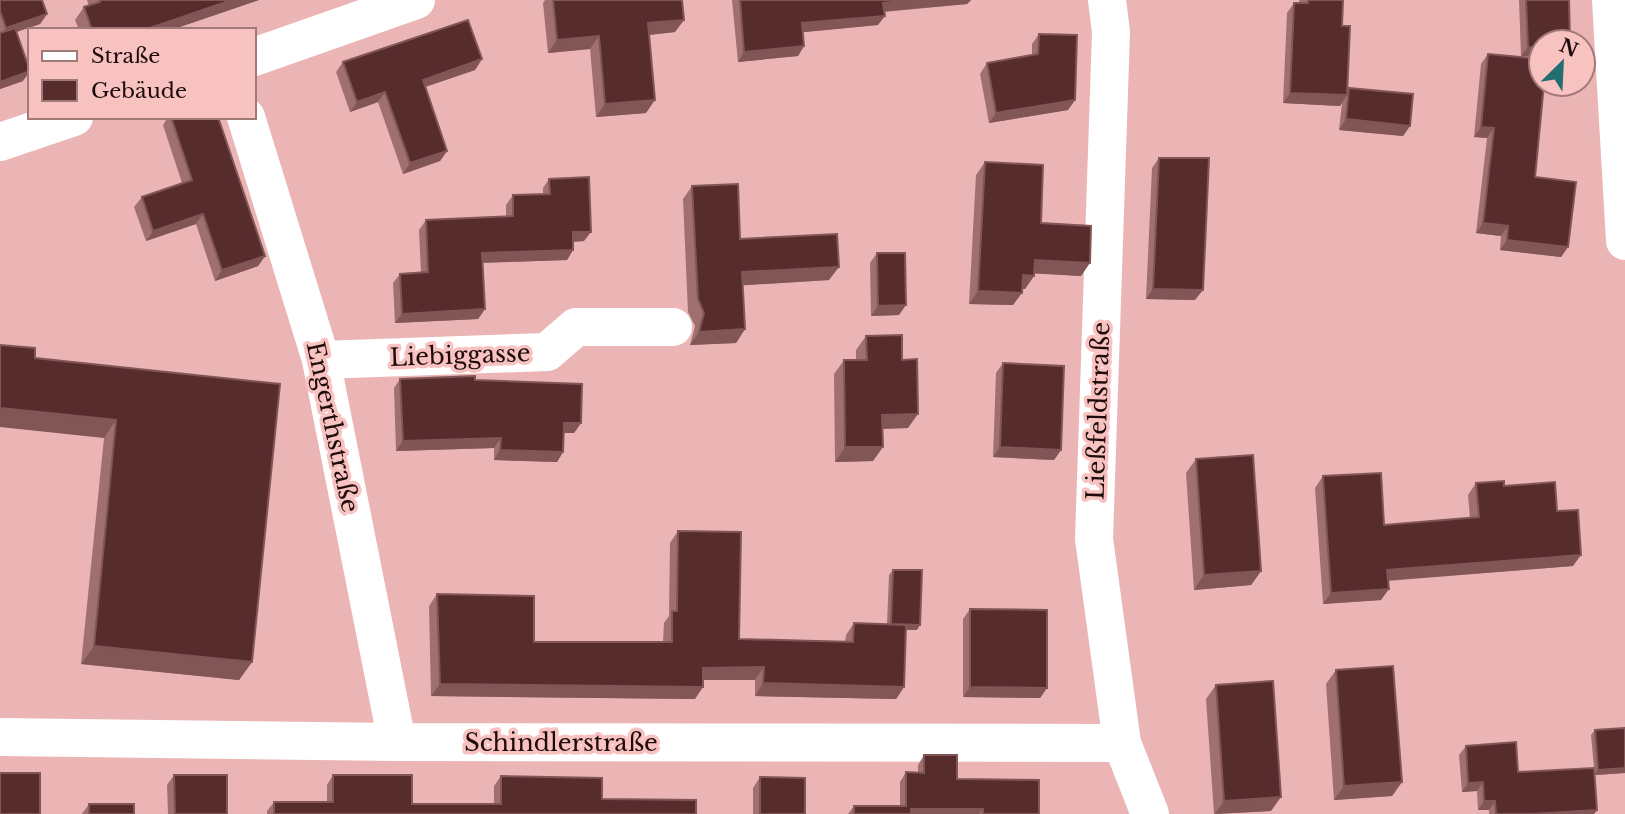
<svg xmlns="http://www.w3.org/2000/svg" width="1625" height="814" viewBox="0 0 1625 814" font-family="'Libre Baskerville',serif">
	<rect width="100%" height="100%" fill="#eab5b4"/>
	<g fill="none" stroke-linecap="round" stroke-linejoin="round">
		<path stroke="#fff" stroke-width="38" d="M1107,0L1111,32L1094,539L1122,743L1150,814
			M1611,0L1625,241
			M254,57L416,0
			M246,117L321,360L397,742
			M0,142L74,117
			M321,360L547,352L576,327H673
			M0,737L397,742L1122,743"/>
	</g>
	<path fill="#a07070" d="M0,0L47,14L40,24L17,32L23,81L0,89Z
		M87,0H259L171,30H79L75,20L84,7L89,6Z
		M545,0H682L675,32L649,35L646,113L596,117L590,49L548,53L543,3Z
		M732,0H971L967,4L884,12L878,25L803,32L804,46L798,56L738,62Z
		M1299,0H1343L1342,26L1347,91L1349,88L1410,126L1403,136L1339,130L1342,103L1340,106L1283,103L1287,13L1294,3H1300Z
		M1519,0H1569L1521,56Z
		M1039,34L1075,100L1068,110L989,123L980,74L987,63L1032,56V44Z
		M1488,54L1535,177L1568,247L1561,257L1500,250L1501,236L1476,233L1487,138L1474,137L1481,64Z
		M482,59L475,70L425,87L447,151L440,161L403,174L378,102L350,112L336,72L343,62Z
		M168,117H218L265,256L258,266L215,281L196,224L146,241L134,207L142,197L182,183L163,125Z
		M1159,158L1195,300L1146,299L1152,168Z
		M985,162L1041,223L1081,276L1035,273L1034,276L1025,289H1023L1013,305L969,304L976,175Z
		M549,179L584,241L573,242V250L567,260L482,263L485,309L478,319L395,323L393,283L400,274L421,272L419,230L426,220L506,216V205L513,195L543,194V188Z
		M692,186L740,239L829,280L743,285L745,329L736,343L690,345L695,326L688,312L683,199Z
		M877,253L899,315L871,316L870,263Z
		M866,336L902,360L908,428L883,429L873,461L835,462L834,374L844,360H856V350Z
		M35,358L280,384L252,662L239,680L81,664L104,438Z
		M1003,363L1061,450L1054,460L993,457L996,373Z
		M400,379L475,380L581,423L574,433H564L563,452L557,462L494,460V448L396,451L394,388Z
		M1196,459L1261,571L1251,585L1194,590L1186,473Z
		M1323,476L1384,525L1470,518L1468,495L1476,483L1504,486L1557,511L1573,566L1388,581L1381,600L1323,604L1315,488Z
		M678,531L739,639L845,642L846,635L854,623L887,624L889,575L893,570L917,630H906L904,687L896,699L755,696V680H703L695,699L431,696L429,606L437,594L534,642H663L664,623L669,616L670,543Z
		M970,609L1047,688L1040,698L963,697V619Z
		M1336,670L1402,782L1392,796L1334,800L1326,684Z
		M1216,685L1271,811L1214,814L1206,699Z
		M1625,728V773L1595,775L1597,810L1594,814H1489V810H1478L1477,791L1462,792L1459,755L1466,746L1518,772L1594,768L1591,735L1595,730Z
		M924,755L957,779L1039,814H848L854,806H900V782L906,772L918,773V765Z
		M174,775L227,814H168L167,785Z
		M333,775L412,804H494V786L501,776L602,799L696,814H267V811L274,802H327V785Z
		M760,777L805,814H753V788Z
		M89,804L134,814H82Z"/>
	<path fill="#825556" d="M232,0H259L171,30H144Z
		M914,0H971L967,4L877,12L883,3Z
		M47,14L40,24L0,37L6,28Z
		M885,16L878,25L795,33L802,23Z
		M684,20L675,32L639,36L648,23Z
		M599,36L590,49L548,53L557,40Z
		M804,46L798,56L738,62L744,52Z
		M1528,47L1541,48V58L1521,56Z
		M482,59L475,70L416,90L423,80Z
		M30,71L23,81L0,89V82Z
		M385,92L378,102L350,112L357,102Z
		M1290,93L1347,95L1340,106L1283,103Z
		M655,100L646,113L596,117L605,104Z
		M1075,100L1068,110L989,123L996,113Z
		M1346,119L1410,126L1403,136L1339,130Z
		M1481,127L1494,128L1487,138L1474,137Z
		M447,151L440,161L403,174L410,163Z
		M203,214L196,224L146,241L153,231Z
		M1483,223L1508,226L1501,236L1476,233Z
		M573,232H591L584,241L566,242Z
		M1507,240L1568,247L1561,257L1500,250Z
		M573,250L567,260L475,263L482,253Z
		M265,256L258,266L215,281L222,270Z
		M1035,260L1090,263L1081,276L1026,273Z
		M839,267L829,280L733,286L742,272Z
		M1023,275L1034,276L1025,289L1014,288Z
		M1153,289L1203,290L1195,300L1146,299Z
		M978,291L1022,293L1013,305L969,304Z
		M906,305L899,315L871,316L878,306Z
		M485,309L478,319L395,323L402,314Z
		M745,329L736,343L690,345L699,332Z
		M0,408L116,420L104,438L0,427Z
		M918,414L908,428L872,429L882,415Z
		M564,423H581L574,433H557Z
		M501,438L494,448L396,451L403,441Z
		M845,447H883L873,461L835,462Z
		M1000,447L1061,450L1054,460L993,457Z
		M500,450L563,452L557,462L494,460Z
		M1581,555L1573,566L1379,581L1387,570Z
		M1261,571L1251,585L1194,590L1204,575Z
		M1389,589L1381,600L1323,604L1331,593Z
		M891,624L920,625L917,630L887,629Z
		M94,646L252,662L239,680L81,664Z
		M764,667L755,680H695L703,668Z
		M763,683L904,687L896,699L755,696Z
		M440,684L703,687L695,699L431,696Z
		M970,687L1047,688L1040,698L963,697Z
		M1625,768V773L1594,775L1598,770Z
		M1402,782L1392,796L1334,800L1344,786Z
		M1483,782L1477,791L1462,792L1468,783Z
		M1281,797L1271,811L1215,814L1224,801Z
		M1484,801H1495L1489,810H1478Z
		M911,809H983L979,814H908Z
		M1597,810L1594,814H1532Z"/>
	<path fill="#562c2d" stroke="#825556" stroke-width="2" d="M0,0H42L47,14L6,28L0,11Z
		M100,0H232L144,30H92L84,7L100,2Z
		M553,0H682L684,20L648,23L655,100L605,104L599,36L557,40Z
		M740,0H914L883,3L885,16L802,23L804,46L744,52Z
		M1308,0H1343L1342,26H1350L1347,95L1290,93L1294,3H1308Z
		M1526,0H1569L1570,42H1541V48L1528,47Z
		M468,20L482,59L423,80L447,151L410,163L385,92L357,102L343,62Z
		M15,28L30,71L0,82V33Z
		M1039,34L1077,35L1075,100L996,113L987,63L1038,54Z
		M1488,54L1541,59V84H1544L1535,177L1576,182L1568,247L1507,240L1508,226L1483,223L1494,128L1481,127Z
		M1349,88L1413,94L1410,126L1346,119Z
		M171,117H218L265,256L222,270L203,214L153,231L142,197L192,180Z
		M1159,158H1209L1203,290L1153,289Z
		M985,162L1043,165L1041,223L1091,226L1090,263L1035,260L1034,276L1023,275L1022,293L978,291Z
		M589,177L591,232H573V250L482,253L485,309L402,314L400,274L428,272L426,220L513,216V195L550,194L549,179Z
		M738,184L740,239L837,234L839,267L742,272L745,329L699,332L704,313L698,299L692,186Z
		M877,253H905L906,305L878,306Z
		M902,335V360L917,359L918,414L882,415L883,447H845L844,360H867L866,336Z
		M0,345L35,348V358L280,384L252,662L94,646L116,420L0,408Z
		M1003,363L1064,366L1061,450L1000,447Z
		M475,376V380L582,384L581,423H564L563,452L500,450L501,438L403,441L400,379Z
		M1253,455L1261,571L1204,575L1196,459Z
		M1381,473L1384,525L1479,517L1476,483L1504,481V486L1555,482L1557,511L1578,510L1581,555L1387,570L1389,589L1331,593L1323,476Z
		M678,531L741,532L739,639L853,642L854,623L906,625L904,687L763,683L764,667L703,668V687L440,684L437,594L534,596V642H672V611H677Z
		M893,570H922L920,625L891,624Z
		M970,609L1047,610V688L970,687Z
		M1393,666L1402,782L1344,786L1336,670Z
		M1273,681L1281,797L1224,801L1216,685Z
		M1625,728V768L1598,770L1595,730Z
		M1516,742L1518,772L1594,768L1597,810L1532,814H1496L1495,801H1484L1483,782L1468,783L1466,746Z
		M924,755H957V779L1039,780V814H983V809H911V814H854V806H906V772L924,773Z
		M0,773H40V814H0Z
		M174,775H227V814H175Z
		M333,775H412V804H501V776L602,778V799L696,800V814H274V802H333Z
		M760,777L805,778V814H760Z
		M89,804H134V814H89Z"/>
	<g text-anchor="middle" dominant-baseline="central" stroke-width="7" stroke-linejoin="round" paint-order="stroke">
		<g font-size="24" fill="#1e0c0d" stroke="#f8c2c1">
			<text transform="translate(460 355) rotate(-2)">Liebiggasse</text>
			<text transform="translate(1098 411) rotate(-88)">Ließfeldstraße</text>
			<text transform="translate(333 427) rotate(78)">Engerthstraße</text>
			<text x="561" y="742">Schindlerstraße</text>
		</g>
	</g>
	<rect x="28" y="28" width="228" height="91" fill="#f8c2c1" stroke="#a17979" stroke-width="2"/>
	<rect x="42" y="51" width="35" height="10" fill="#ffffff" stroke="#a17979" stroke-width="2"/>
	<text x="91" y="63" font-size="21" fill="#1e0c0d">Straße</text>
	<rect x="42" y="80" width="35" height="21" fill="#562c2d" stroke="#a17979" stroke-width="2"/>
	<text x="91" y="98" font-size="21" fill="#1e0c0d">Gebäude</text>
	<g transform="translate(1562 63) rotate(24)"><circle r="33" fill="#f8c2c1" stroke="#a17979" stroke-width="2"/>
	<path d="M0-5L12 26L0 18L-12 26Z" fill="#226e71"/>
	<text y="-10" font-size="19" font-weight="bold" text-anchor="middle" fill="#1e0c0d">N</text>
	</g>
</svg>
